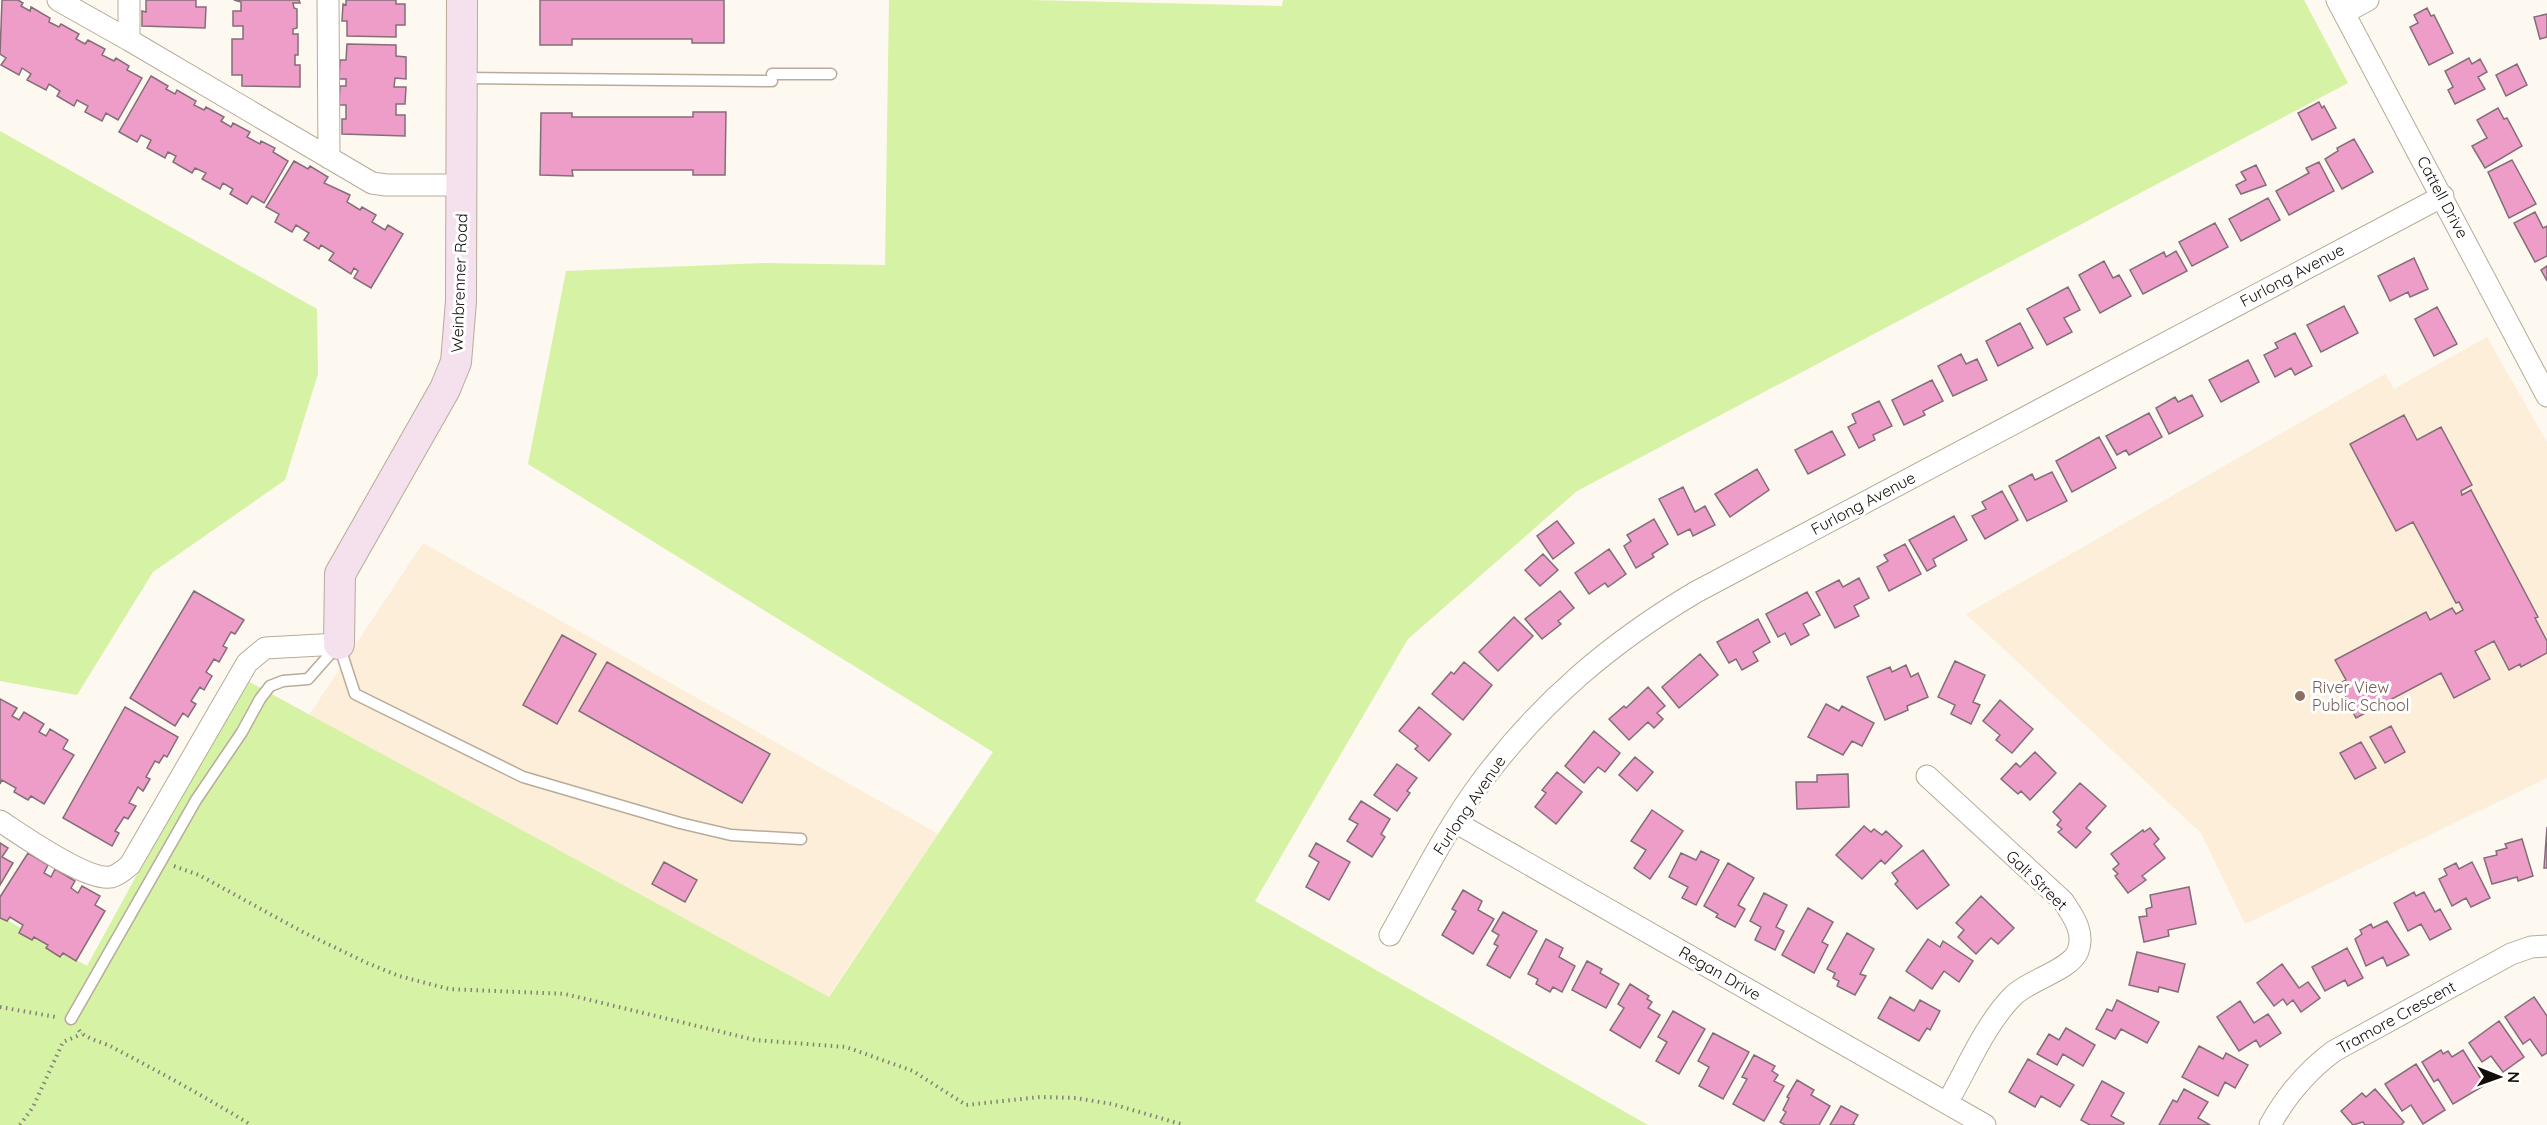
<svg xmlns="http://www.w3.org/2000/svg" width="2547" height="1125" viewBox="0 0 2547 1125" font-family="Quicksand,sans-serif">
	<rect width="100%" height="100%" fill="#fdf8f0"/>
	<path fill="#fceed9" d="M2487,337L2547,442V778L2245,924L2201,833L1966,614L2385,374L2394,389Z
		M423,543L938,834L828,997L309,715Z"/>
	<path fill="#d6f2a4" d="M889,0H1029L1282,6L1283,0H2304L2348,83L1577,491L1408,639L1255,901L1648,1125H0V916L87,966L244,679L829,997L993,752L528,464L566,271L763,263L885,265Z
		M0,131L317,309L318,374L285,480L153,572L77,695L0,681Z"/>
	<path fill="#ed9dc7" stroke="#836e78" stroke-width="1.5" d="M2,0H18L23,3L21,6L30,11L31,7L50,18L49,22L59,27L61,24L79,34L76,39L85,44L88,40L105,49L102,55L114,61L116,58L129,66L127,70L142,78L118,120L106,113L102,121L85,112L88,106L77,100L74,106L57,96L60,91L49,84L46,90L27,80L31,74L22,68L19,75L1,65L6,58L0,54Z
		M146,0H196V7H206L205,28L142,26V11L146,12Z
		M234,0H299L300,3H293L294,8L297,9V28L293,29V34H298V55H295V65H300V87L242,86V75H232V39H243V26H233V11H241V2Z
		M346,0H396V4H405V25H396V37L347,36V21H342L343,4L346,5Z
		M540,0H724V43H692V39H572V45H540Z
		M2427,8L2431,16L2434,15L2453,53L2429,65L2410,27L2418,23L2414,15Z
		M2547,14V37L2540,39L2534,17Z
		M347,44L396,45V56L406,57V79L395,78L394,87H406L405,104H396V115H405V136L342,134V119H346V105H339L340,86H346V79H339L340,60H346Z
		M2469,58L2472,64L2480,59L2487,72L2478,77L2485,89L2455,104L2448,90L2453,87L2445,71Z
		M2517,64L2527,85L2506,96L2496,75Z
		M151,76L168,86L166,89L175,94L177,90L196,101L194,105L204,110L206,107L224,117L221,121L231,127L233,123L250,132L247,137L260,144L261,141L275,148L273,152L288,161L264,203L252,196L247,204L230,194L233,189L223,183L220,189L202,179L206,173L195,168L192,173L173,162L176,156L168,152L165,158L147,148L151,140L141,135L137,142L119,132Z
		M2319,102L2322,108L2324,106L2336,128L2312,140L2298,113Z
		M2498,108L2504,119L2507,118L2522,146L2485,168L2472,146L2487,138L2477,120Z
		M693,112H726L725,175H693V170H572L573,176L540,175L541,113H572V117H693Z
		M2354,139L2373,172L2342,189L2325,159L2338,151L2337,148Z
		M2512,160L2536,204L2509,218L2488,172Z
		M294,161L308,169L310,166L328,177L324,183L350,195L347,202L360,210L362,207L376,215L372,222L385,230L388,225L403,234L371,288L354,278L358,271L354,268L351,274L329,260L334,253L321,245L319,249L304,240L309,233L296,225L292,232L275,222L279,214L266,207Z
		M2319,162L2334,191L2289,215L2276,191L2309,173L2306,168Z
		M2256,165L2266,185L2241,194L2236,185L2246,180L2241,172Z
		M2268,198L2280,220L2241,241L2229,219Z
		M2535,212L2543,228L2547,226V256L2535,262L2514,223Z
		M2215,223L2228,247L2192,266L2179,242Z
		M2176,251L2187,271L2143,294L2130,270L2164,252L2166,257Z
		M2414,258L2428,289L2410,297L2408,292L2390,301L2378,276Z
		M2104,261L2113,278L2119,275L2131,296L2100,313L2079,275Z
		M2547,266V281L2541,270Z
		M2068,287L2080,310L2064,318L2072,332L2047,345L2027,309Z
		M2344,306L2358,333L2321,352L2307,325Z
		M2437,307L2457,344L2434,356L2415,319Z
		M2020,323L2033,348L1998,366L1986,341Z
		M2295,333L2312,366L2295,375L2291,368L2275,377L2264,355L2278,348L2275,343Z
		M1961,354L1966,364L1977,359L1987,380L1953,396L1938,366Z
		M2248,360L2259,382L2221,402L2209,380Z
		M1932,380L1943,401L1923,411L1925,415L1904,425L1892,400Z
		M2192,395L2203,416L2169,434L2156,408L2175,397L2178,402Z
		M1879,401L1892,426L1873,435L1875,440L1859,448L1848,427L1856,423L1852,414Z
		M2149,413L2162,437L2129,455L2126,450L2117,455L2106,436Z
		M2404,415L2417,440L2441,427L2472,485L2461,491L2462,495L2471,490L2538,617L2535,618L2547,641V653L2521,667L2520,664L2509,670L2494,641L2475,651L2490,679L2454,698L2441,673L2356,718L2338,684L2346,680L2335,660L2426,612L2430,620L2452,608L2456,614L2463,610L2459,602L2456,603L2413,522L2396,531L2350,444Z
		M1832,431L1845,455L1808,474L1795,450Z
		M2099,437L2116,468L2072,492L2056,461Z
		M1757,469L1769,490L1730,517L1715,494Z
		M2052,472L2067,501L2027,521L2009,486L2032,474L2035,480Z
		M1683,487L1695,512L1705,506L1715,525L1693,536L1690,529L1678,535L1659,499Z
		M2002,491L2018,520L1985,539L1972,516L1986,509L1982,502Z
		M1954,516L1967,540L1933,559L1936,566L1927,571L1909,540Z
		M1654,519L1668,544L1652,554L1654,557L1636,568L1624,546L1631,541L1627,535Z
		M1557,521L1574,543L1553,559L1537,536Z
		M1905,544L1921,574L1889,591L1877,567L1888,561L1884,555Z
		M1609,549L1626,574L1608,587L1605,583L1589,594L1575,573Z
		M1543,554L1558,570L1540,586L1525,570Z
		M1859,578L1869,598L1854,606L1859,616L1835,628L1816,592L1839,580L1843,587Z
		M194,591L244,620L235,634L231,632L223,646L227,648L219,662L214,659L206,672L212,676L204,690L200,687L191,701L196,704L188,717L183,713L175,726L130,698Z
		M1560,591L1574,608L1558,621L1561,624L1542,639L1525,619Z
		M1807,592L1820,615L1803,624L1809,635L1791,645L1785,633L1778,637L1766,614Z
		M1514,617L1533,636L1498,671L1479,652Z
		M1758,619L1770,642L1753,652L1758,661L1742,670L1736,659L1729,663L1717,642Z
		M562,635L596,654L557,724L523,705Z
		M1700,654L1718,675L1679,708L1662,687Z
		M1955,661L1985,675L1973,702L1980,705L1971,724L1951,714L1955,705L1938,697Z
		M607,662L770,754L742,803L579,711Z
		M1464,662L1492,685L1463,720L1432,694L1451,672L1454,674Z
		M1906,665L1911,677L1918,673L1928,697L1907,706L1908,710L1885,720L1867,677L1890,667L1892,672Z
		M1648,687L1665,706L1657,713L1663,719L1654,728L1648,722L1629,740L1609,719L1624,706L1626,708Z
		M0,699L17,708L12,716L19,720L24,712L44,724L39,732L46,736L50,729L68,740L63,749L74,755L44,804L31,796L28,800L14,792L16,788L2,780L0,784Z
		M2000,700L2033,729L2012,753L1996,740L2000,735L1983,721Z
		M1826,704L1839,711L1842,706L1874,723L1862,746L1852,741L1843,755L1808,737Z
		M125,707L178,737L167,757L164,755L159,763L155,761L146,777L150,779L143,791L138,787L129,803L136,806L128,819L124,817L115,831L119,833L112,846L63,818Z
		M1419,707L1451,734L1429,761L1415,749L1418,746L1399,731Z
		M2391,726L2405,752L2385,763L2370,737Z
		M1594,731L1620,753L1605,772L1598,767L1584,783L1565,766Z
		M2361,742L2376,768L2355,779L2340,753Z
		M2035,752L2056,773L2030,800L2021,791L2018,794L2001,779L2016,763L2020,767Z
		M1635,757L1653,772L1637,791L1619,775Z
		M1397,764L1417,778L1407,791L1410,793L1397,811L1374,795Z
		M1557,772L1582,792L1556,824L1535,807L1546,793L1542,790Z
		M1848,774L1849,807L1797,809L1796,782H1817V775Z
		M2080,783L2106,806L2086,828L2091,832L2076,848L2058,832L2062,829L2057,825L2061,820L2053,812Z
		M1361,801L1390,819L1381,834L1385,837L1372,857L1347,841L1358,824L1349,819Z
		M1652,810L1683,831L1650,879L1634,868L1646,850L1631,841Z
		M1864,826L1871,832L1874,829L1882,835L1886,831L1902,846L1885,864L1881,860L1862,879L1836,855Z
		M2547,827V868H2544Z
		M2150,828L2159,839L2154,844L2165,858L2142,876L2146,880L2128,893L2115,876L2118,874L2113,869L2119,864L2111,854L2143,830L2144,832Z
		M2522,839L2533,876L2518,881L2517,877L2492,884L2484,858L2497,855L2496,851L2507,848L2505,844Z
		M0,843L8,848L2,857L13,863L0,885Z
		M1316,843L1350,862L1329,900L1306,887L1319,862L1309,856Z
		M1923,850L1949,885L1917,909L1895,884L1898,881L1892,873Z
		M1701,851L1719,860L1696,905L1682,898L1688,887L1669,877L1681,853L1696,860Z
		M28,853L48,865L44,873L51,877L55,869L75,881L71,888L78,893L82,886L100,896L95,905L105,911L76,961L63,953L60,957L46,948L48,945L34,937L32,940L19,933L23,925L10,917L7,921L0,918V897Z
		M664,862L697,880L685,902L652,884Z
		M2472,862L2490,898L2471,907L2466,898L2452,906L2439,879L2447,875L2444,869L2456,863L2459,869Z
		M1728,863L1754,878L1738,905L1745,909L1735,927L1716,917L1718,914L1704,906Z
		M2189,887L2196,924L2168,930L2169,936L2144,942L2139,917L2147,916L2146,909L2152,907L2150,895Z
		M1463,890L1482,901L1478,910L1494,919L1473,954L1442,935L1456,911L1452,909Z
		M2414,892L2416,896L2424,892L2435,912L2440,909L2451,929L2430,940L2421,924L2408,931L2394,903Z
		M1764,893L1787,905L1776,927L1784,931L1775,950L1755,940L1761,927L1750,921Z
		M1981,896L2014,928L1998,944L1991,938L1976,954L1958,937L1964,930L1956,923Z
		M1808,908L1833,922L1822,942L1828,945L1814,973L1782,955Z
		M1503,912L1537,931L1510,978L1487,965L1498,946L1494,944L1499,935L1492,931Z
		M2387,921L2409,955L2387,966L2383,957L2366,966L2355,939L2362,934L2360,930L2371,924L2373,928Z
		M1847,933L1874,949L1860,974L1866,976L1855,995L1837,986L1839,981L1833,978L1835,973L1827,969Z
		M1546,939L1563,948L1559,957L1575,966L1562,992L1553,987L1550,992L1536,984L1538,979L1528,974Z
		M1928,939L1940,947L1943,941L1973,961L1959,982L1944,971L1932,989L1906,971Z
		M2347,948L2363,978L2348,986L2345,980L2325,991L2312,967Z
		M2137,952L2185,964L2178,992L2159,987L2158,992L2129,985Z
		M1587,961L1602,969L1600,973L1619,984L1606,1008L1572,990Z
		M2282,964L2299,988L2308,982L2320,998L2301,1012L2293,1000L2287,1005L2283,999L2274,1006L2257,983Z
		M1630,984L1649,996L1647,999L1652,1002L1648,1008L1660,1015L1640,1048L1610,1030L1624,1008L1618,1004Z
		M1890,997L1914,1011L1920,1000L1940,1011L1930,1030L1927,1028L1919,1041L1878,1018Z
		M2534,997L2547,1016V1053L2542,1056L2530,1039L2523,1044L2505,1017Z
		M2117,1000L2159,1022L2147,1043L2121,1029L2115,1039L2096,1029L2107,1009L2112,1011Z
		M2240,1001L2254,1023L2268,1014L2281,1033L2260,1047L2256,1040L2239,1051L2217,1017Z
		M1673,1011L1705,1029L1679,1074L1656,1061L1667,1042L1658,1037Z
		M2499,1021L2524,1057L2503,1072L2491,1056L2482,1062L2469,1043Z
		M2066,1028L2095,1045L2083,1066L2063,1054L2057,1065L2037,1054L2049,1034L2059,1040Z
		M1713,1033L1749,1052L1723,1099L1699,1086L1709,1067L1698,1061Z
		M2199,1046L2223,1059L2226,1053L2248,1065L2235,1088L2225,1082L2218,1096L2182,1077Z
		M2441,1050L2443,1054L2448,1051L2452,1057L2463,1050L2485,1085L2453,1104L2438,1079L2434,1082L2422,1062Z
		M1754,1055L1775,1066L1772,1071L1778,1075L1774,1081L1784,1086L1764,1121L1733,1104L1747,1079L1742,1077Z
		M2028,1059L2074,1085L2060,1107L2041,1096L2035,1107L2009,1092Z
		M2416,1064L2445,1110L2423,1124L2411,1105L2402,1111L2385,1084Z
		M1797,1080L1814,1090L1811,1095L1830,1106L1819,1125H1785L1780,1122L1786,1112L1783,1110L1789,1098L1787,1097Z
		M2102,1081L2124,1093L2111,1116L2124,1123L2123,1125H2090L2081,1120Z
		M2184,1089L2208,1102L2198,1118L2210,1125H2159L2173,1100L2177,1102Z
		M2375,1089L2404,1122L2401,1125H2365L2363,1122L2353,1125L2341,1111L2362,1093L2366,1097Z
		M1841,1106L1858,1115L1853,1124L1855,1125H1830Z"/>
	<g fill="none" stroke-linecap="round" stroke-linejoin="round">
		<defs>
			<path id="lane" d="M772,74H831
				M465,78L772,81
				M339,645L355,694L523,777L680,823L731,835L801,839
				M71,1019L196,800L242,732L260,699L270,686L283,681L308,679L339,644"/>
			<path id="street" d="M58,0L129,40
				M129,0V40L372,183L386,185H462
				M328,0L329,158
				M2337,0L2547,396
				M2344,13L2368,0
				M1927,776L2063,901C2073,916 2085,932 2078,951C2071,970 2028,980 2012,997C1984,1026 1967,1069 1947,1103
				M0,821C23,836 86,881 111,877C119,875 124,870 130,865L247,663L265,648L339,644
				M1455,822L1985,1125
				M1390,935C1419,884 1446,829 1481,782C1541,702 1610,643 1696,592L2443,196
				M2270,1125C2286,1096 2307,1071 2334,1051L2511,954L2531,947L2547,946"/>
			<path id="secondary" d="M339,644L340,574L445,389L456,362L461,301L462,0"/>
		</defs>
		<use href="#lane" stroke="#b8ab99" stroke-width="13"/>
		<use href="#street" stroke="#b8ab99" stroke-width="23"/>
		<use href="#secondary" stroke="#b8ab99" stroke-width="32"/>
		<path stroke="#858079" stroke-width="4" stroke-dasharray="1.5 4.5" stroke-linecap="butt" d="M174,866L199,875L301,931L367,963L399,976L449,989L565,994L755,1040L846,1047L913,1071L966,1105L1040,1097L1076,1098L1112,1104L1184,1125
			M0,1007L56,1017
			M79,1030C85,1039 103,1042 112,1047C159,1072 206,1097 251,1125
			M20,1125L33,1107L63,1042L82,1034"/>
		<use href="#lane" stroke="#fff" stroke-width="10"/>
		<use href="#street" stroke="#fff" stroke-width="21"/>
		<use href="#secondary" stroke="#f4e1ed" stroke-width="30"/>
	</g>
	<circle fill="#8d6e63" stroke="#fff" stroke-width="2" cx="2300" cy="696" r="6"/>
	<g text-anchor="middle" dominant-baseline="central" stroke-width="6" stroke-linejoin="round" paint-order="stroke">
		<g font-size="16" fill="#120d07" stroke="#fff">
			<text transform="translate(2443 197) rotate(62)">Cattell Drive</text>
			<text transform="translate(2292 275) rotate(-28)">Furlong Avenue</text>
			<text transform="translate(459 283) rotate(-88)">Weinbrenner Road</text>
			<text transform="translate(1863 503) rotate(-28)">Furlong Avenue</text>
			<text transform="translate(1469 805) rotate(-56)">Furlong Avenue</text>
			<text transform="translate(2037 880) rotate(44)">Galt Street</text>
			<text transform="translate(1720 973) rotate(30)">Regan Drive</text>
			<text transform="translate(2396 1017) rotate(-29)">Tramore Crescent</text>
		</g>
		<g font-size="16" fill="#785e54" stroke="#fff" text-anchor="start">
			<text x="2312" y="687">River View<tspan x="2312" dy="18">Public School</tspan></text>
		</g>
	</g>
	<g transform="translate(2499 1077) rotate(91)" stroke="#ffffff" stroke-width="4.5" paint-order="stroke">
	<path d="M0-4.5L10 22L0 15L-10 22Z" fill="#120d07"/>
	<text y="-9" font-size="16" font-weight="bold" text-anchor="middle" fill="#120d07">N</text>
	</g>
</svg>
